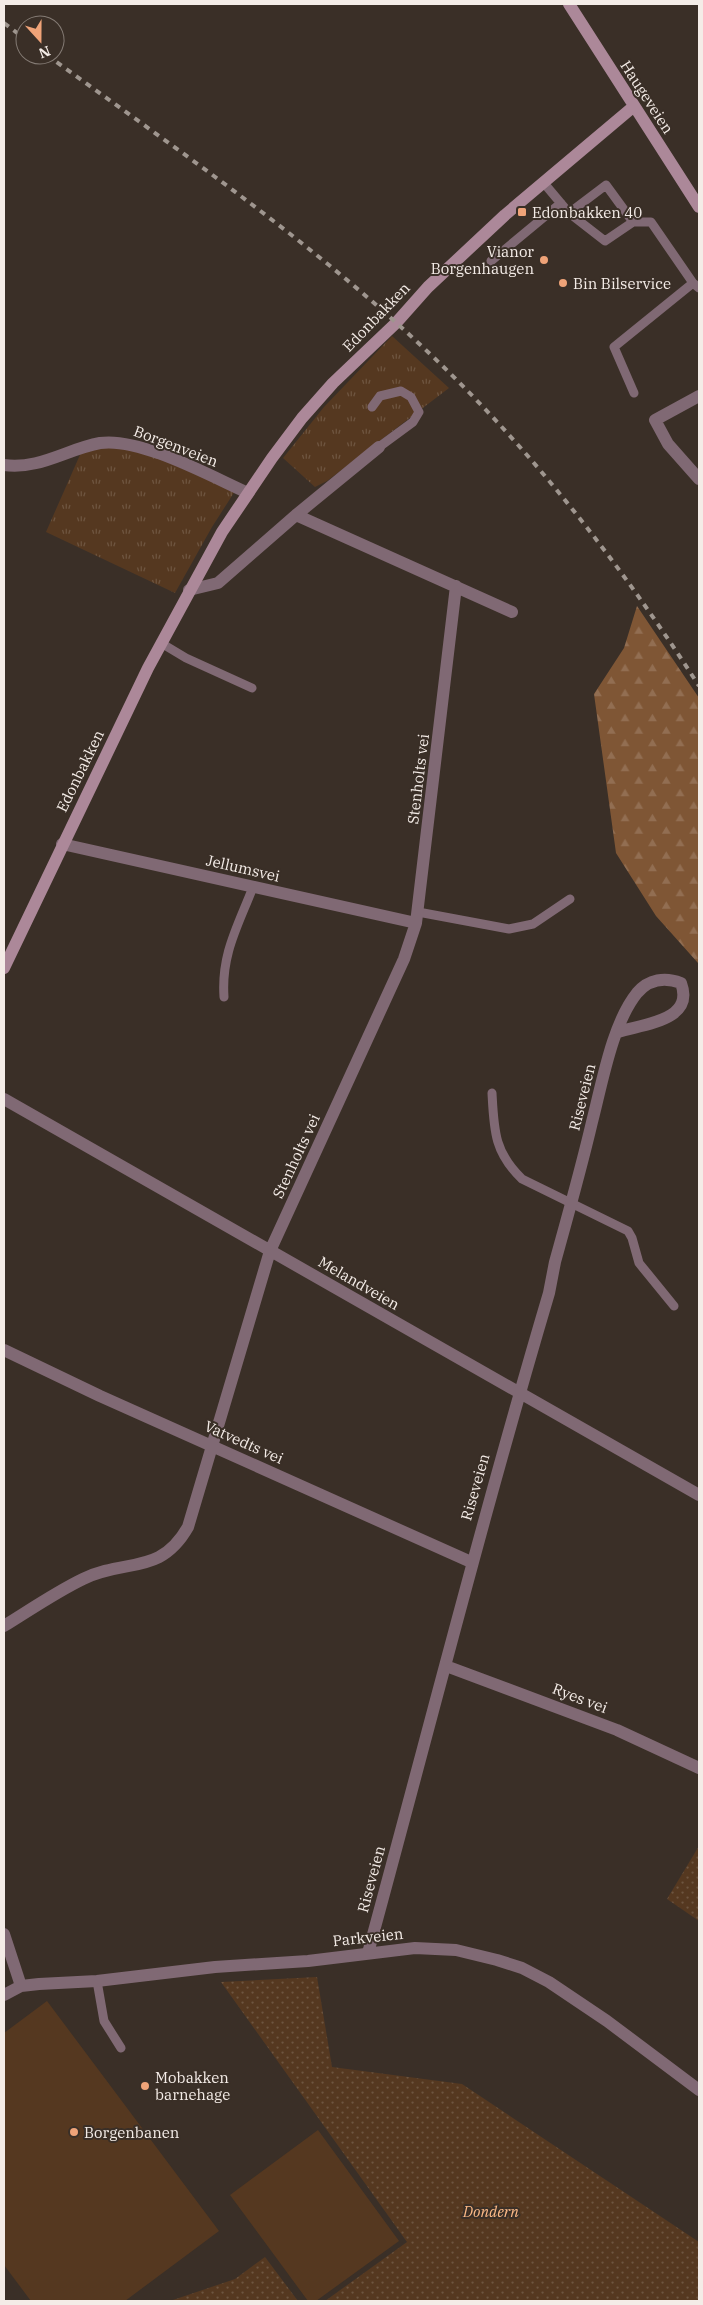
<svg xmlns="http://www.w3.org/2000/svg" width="703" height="2305" viewBox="0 0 703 2305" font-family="'IBM Plex Serif',serif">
	<defs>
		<pattern id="grass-tufts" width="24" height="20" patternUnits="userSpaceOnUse" patternTransform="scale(1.25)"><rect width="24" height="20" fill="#553820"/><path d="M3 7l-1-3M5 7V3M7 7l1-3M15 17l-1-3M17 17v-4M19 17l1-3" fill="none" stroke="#6e5540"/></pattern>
		<pattern id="forest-firs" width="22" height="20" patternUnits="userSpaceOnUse" patternTransform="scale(1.25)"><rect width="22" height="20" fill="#7f5635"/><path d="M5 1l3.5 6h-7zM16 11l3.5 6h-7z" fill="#926e52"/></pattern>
		<pattern id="park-dots" width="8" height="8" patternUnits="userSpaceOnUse" patternTransform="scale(1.25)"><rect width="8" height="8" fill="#553820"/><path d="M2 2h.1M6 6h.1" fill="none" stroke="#6e5540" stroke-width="1.8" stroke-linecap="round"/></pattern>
	</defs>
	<rect width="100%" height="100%" fill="#3a2f27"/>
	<path fill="url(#grass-tufts)" d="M392,336L449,388L327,481L315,487L283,458L324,407Z
		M114,442L237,488L212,527L175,593L46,532L83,448Z"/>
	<path fill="url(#forest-firs)" d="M637,606L699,698V993L698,963L656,916L616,853L594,694L624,648Z"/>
	<path fill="url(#park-dots)" d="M699,1846V1921L667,1899Z
		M317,1977L332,2067L462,2084L699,2242V2301H325L407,2242L221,1982Z
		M265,2257L298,2301H170L235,2279Z"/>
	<path fill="#553820" d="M47,2001L219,2231L125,2301H31L4,2265V2033Z
		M318,2130L399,2241L316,2301H308L230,2195Z"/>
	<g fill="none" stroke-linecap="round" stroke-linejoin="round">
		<path stroke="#806974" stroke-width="9" d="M543,182L569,213L606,185L633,222H651L693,283L699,288
			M569,213L605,241L633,222
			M491,261L561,203
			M634,393L614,347L693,283
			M372,407L380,396L401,391L411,397L419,412L413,422L379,447
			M161,643L186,658L252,688
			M418,912L509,929L533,924L570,899
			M224,997C221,954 238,926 253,887
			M492,1093C494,1130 494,1152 522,1179L628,1231L632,1238L639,1263L674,1306
			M97,1981L104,2021L121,2048"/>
		<path stroke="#806974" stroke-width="12" d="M699,396L655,420L668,444L699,479
			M4,465C39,470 67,449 100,443C140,437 210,476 248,493
			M296,515L512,612
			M189,590L218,583L296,515L379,447
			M62,844L416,923
			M4,1099L699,1495
			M4,1350L100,1396L471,1562
			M4,1626C30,1610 56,1592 83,1579C126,1558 160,1576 188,1527L270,1251L404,959L416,923L456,586
			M446,1666L617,1730L699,1768
			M4,1934L21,1986
			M368,1953C428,1733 484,1512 549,1293L555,1262C568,1215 581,1169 592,1122C602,1084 612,1024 637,993C649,979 665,977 681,983C695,1021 643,1024 618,1032
			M4,1995L21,1986L39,1984L97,1981L215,1967L308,1961L415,1948L456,1950L497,1960L522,1968L549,1982L607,2021L699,2090"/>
		<path stroke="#ac8899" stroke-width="12" d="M569,4L699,207
			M4,968L148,668L222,532L272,458L302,418L333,383L396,323L428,287L505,215L633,107"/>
		<path stroke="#9f968f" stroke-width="4" stroke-dasharray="6 6" stroke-linecap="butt" d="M4,23L25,39
			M47,55C172,146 301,234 414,339C525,441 618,560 699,686"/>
	</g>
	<g fill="#efa378" stroke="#3a2f27" stroke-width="2">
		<rect x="517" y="207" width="10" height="10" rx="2.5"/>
		<circle cx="544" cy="260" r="5"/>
		<circle cx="563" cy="283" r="5"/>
		<circle cx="145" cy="2086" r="5"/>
		<circle cx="74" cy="2132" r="5"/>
	</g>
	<g text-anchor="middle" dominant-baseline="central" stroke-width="4" stroke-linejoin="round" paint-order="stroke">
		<g font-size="15" fill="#f4ece7" stroke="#3a2f27">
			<text transform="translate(647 97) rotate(57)">Haugeveien</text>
			<text transform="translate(376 317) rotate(-46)">Edonbakken</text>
			<text transform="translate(176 446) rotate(21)">Borgenveien</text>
			<text transform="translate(80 771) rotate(-64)">Edonbakken</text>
			<text transform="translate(418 779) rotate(-83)">Stenholts vei</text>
			<text transform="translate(243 868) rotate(13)">Jellumsvei</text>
			<text transform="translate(582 1097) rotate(-76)">Riseveien</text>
			<text transform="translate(296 1156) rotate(-65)">Stenholts vei</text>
			<text transform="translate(359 1283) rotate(30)">Melandveien</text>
			<text transform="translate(244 1442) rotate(24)">Vatvedts vei</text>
			<text transform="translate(475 1487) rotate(-74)">Riseveien</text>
			<text transform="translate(580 1698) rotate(21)">Ryes vei</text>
			<text transform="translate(371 1879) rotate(-75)">Riseveien</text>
			<text transform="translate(368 1937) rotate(-6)">Parkveien</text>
		</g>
		<g font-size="15" fill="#f4ece7" stroke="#3a2f27" text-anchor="start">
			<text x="532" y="212">Edonbakken 40</text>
			<text x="534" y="251" text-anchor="end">Vianor<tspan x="534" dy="17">Borgenhaugen</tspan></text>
			<text x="573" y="283">Bin Bilservice</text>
			<text x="155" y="2077">Mobakken<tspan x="155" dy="17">barnehage</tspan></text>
			<text x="84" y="2132">Borgenbanen</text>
		</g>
		<g font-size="15" font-style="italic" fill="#fdba87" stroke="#3a2f27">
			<text x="491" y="2211">Dondern</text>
		</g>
	</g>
	<rect width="703" height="2305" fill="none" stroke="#f4ece7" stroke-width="10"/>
	<g transform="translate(40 40) rotate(159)"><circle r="24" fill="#3a2f27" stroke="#847b74"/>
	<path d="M0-4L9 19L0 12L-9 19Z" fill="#efa378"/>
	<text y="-8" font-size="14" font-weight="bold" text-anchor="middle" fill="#f4ece7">N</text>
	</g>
</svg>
